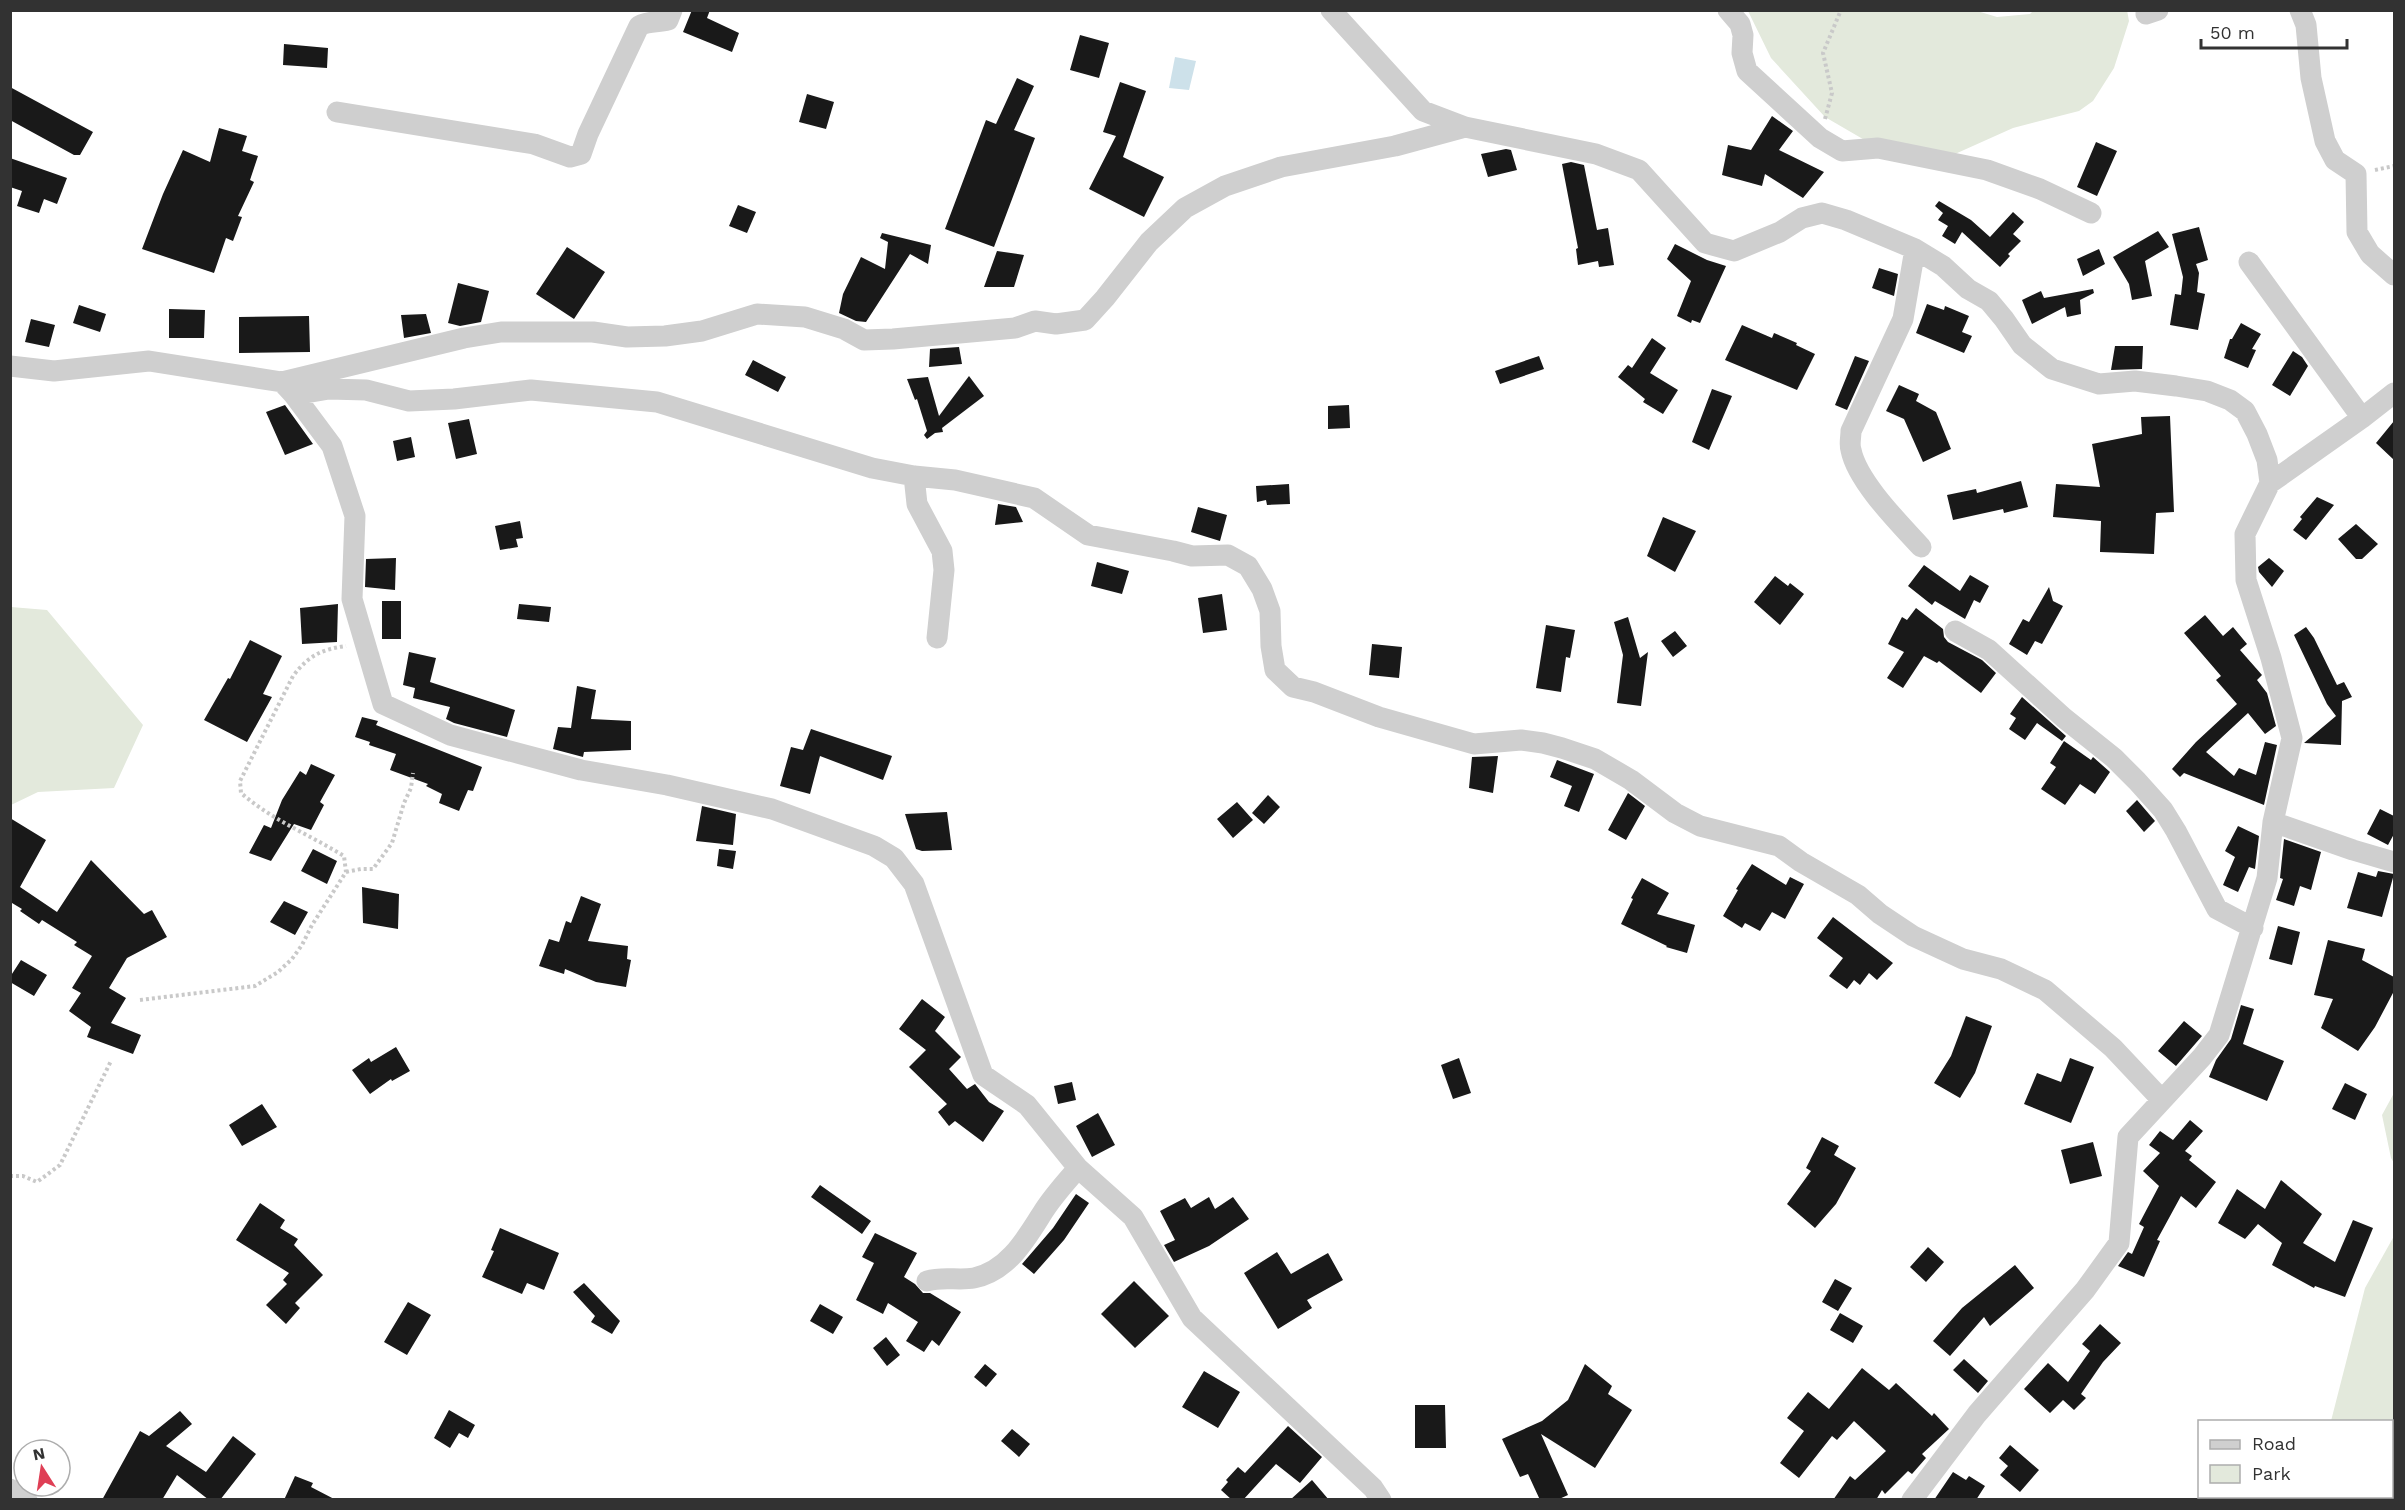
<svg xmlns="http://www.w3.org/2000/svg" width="2405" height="1510" viewBox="0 0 2405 1510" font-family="'Work Sans',sans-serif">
	<rect width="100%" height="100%" fill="#fff"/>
	<path fill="#e3e9dc" d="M1974,10L1997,17L2030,14L2034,10H2127L2129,21L2114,68L2093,101L2079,111L2013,128L1955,154L1868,142L1825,117L1771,58L1748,11Z
		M11,607L47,610L143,725L114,788L38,792L11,805Z
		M2394,1093V1163L2391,1158L2382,1115Z
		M2394,1236L2393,1499H2313V1496H2392V1422L2331,1421L2365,1288Z"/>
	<path fill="#cde1ea" d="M1175,57L1196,61L1189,90L1169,88Z"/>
	<path fill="#191919" d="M692,10H710L707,18L739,33L732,52L683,32Z
		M1080,35L1109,43L1099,78L1070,70Z
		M284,44L328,48L327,68L283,65Z
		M1017,78L1034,86L1014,130L1035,138L994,247L945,229L986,120L996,124Z
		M1120,82L1146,91L1123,157L1164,177L1144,217L1089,189L1116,136L1103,132Z
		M10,87L93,132L80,155H74L10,120Z
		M807,94L834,102L826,129L799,122Z
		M1772,116L1793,131L1779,150L1824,172L1803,198L1765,174L1762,186L1722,175L1728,145L1751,150Z
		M219,128L247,136L242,151L258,156L250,180L254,182L238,216L242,217L233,241L226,238L214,273L142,249L163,194L183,150L210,162Z
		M2096,142L2117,151L2097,196L2077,187Z
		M1506,149L1511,150L1517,170L1488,177L1481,154Z
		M10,158L67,178L57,204L44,199L39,213L17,206L22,191L10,187Z
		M1571,162L1584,165L1597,230L1608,228L1614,265L1599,267L1598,261L1578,265L1576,249L1578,248L1562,164Z
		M1939,201L1971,220L1990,237L2013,212L2024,222L2013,234L2021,241L2008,254L2010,256L2000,267L1962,232L1955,244L1942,236L1948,226L1938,220L1943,213L1935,206Z
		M738,205L756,212L747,233L729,226Z
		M2199,227L2208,260L2196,264L2199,273L2197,292L2205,294L2198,330L2170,325L2175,294L2181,295L2183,277L2172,234Z
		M2158,231L2169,247L2145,261L2152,296L2132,300L2129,284L2113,257Z
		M882,233L931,245L928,264L910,254L866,322L856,321L839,313L843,294L861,257L885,269L888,242L880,238Z
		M1675,244L1707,260L1726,266L1700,323L1692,320L1691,323L1677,316L1691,281L1667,259Z
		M567,247L605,272L574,319L536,294Z
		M2099,249L2105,264L2083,276L2077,259Z
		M997,251L1024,255L1014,287H984Z
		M1879,268L1898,274L1894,296L1872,288Z
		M458,283L489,291L481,322L460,326L448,323Z
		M2093,289L2094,293L2080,300L2081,314L2067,317L2065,307L2032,324L2022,300L2041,291L2044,298Z
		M1927,304L1944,310L1945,306L1969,316L1962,332L1972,336L1964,353L1916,333Z
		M79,305L106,314L100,332L73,323Z
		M169,309L205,310L204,338H169Z
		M426,314L431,333L404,338L401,315Z
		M309,316L310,352L239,353V317Z
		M31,319L55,325L49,347L25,342Z
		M2241,323L2261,334L2252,349L2256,350L2248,368L2224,358L2230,339H2232Z
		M1742,325L1772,338L1774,333L1797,343L1796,345L1815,354L1797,390L1725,360Z
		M1652,338L1666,348L1650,373L1678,390L1663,414L1643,402L1645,399L1618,377L1628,365L1632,368Z
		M2115,346H2143L2142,369L2111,370Z
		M959,347L962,364L929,367L930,349Z
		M2293,351L2302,357L2308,366L2290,396L2272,385Z
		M1539,356L1544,369L1500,384L1495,371Z
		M1855,356L1869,361L1847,410L1835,405Z
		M753,360L786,377L778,392L745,375Z
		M969,376L984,396L942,428L943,432L935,433L927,439L924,435L927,431L917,399L915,400L907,379L928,377L939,416Z
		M1899,385L1919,394L1916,401L1936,412L1951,449L1923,462L1904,419L1886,411Z
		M1712,389L1732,396L1709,450L1692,442Z
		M285,405L313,444L285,455L266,412Z
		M1349,405L1350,428L1328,429V406Z
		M2170,416L2174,512L2156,513L2154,554L2100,552L2101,521L2053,517L2056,484L2100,487L2092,444L2142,434L2141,417Z
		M469,419L477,454L456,459L448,423Z
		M2394,421V460L2376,443Z
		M411,437L415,457L397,461L393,441Z
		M2021,481L2028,507L2004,513L2003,509L1953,520L1947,495L1976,489L1977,493Z
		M1289,484L1290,504L1267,505L1266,500L1257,502L1256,486Z
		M2317,497L2334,505L2306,540L2293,530L2302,519L2300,517Z
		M998,504L1016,507L1023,522L995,525Z
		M1198,507L1227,515L1220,541L1191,532Z
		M1663,517L1696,531L1675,572L1647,556Z
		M520,521L523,538L516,539L518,547L500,550L495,526Z
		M2356,524L2378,544L2362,559H2356L2338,539Z
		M396,558L395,590L365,587L366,559Z
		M2269,558L2284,571L2272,587L2259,572L2258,567Z
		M1097,562L1129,571L1122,594L1091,586Z
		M1924,565L1960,591L1970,575L1989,586L1980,603L1974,600L1965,619L1935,601L1932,605L1908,586Z
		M1775,576L1788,586L1790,583L1804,594L1780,625L1754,602Z
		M2049,587L2053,601L2063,606L2042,644L2035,641L2027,655L2009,644L2023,619L2029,622Z
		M1222,594L1227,630L1203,633L1198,598Z
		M382,601H401V639H382Z
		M338,604L337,642L302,644L300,608Z
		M519,604L551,607L549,622L517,619Z
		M1916,608L1943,629L1944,637L1948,642L1982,660L1996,673L1981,693L1939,661L1937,663L1924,656L1903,688L1887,678L1904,652L1888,644L1902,617L1907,620Z
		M2205,615L2223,636L2233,627L2247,644L2240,650L2262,675L2257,680L2267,693L2276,726L2265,734L2248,713L2206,752L2234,776L2239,768L2256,775L2265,742L2277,745L2264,805L2184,773L2180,777L2172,769L2196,742L2237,704L2216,680L2221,676L2184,633Z
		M1628,617L1640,658L1648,652L1641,706L1617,703L1623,655L1614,622Z
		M1546,625L1575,630L1570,658L1566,657L1561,692L1536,688Z
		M2306,627L2314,638L2337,685L2344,682L2352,697L2342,701L2341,745L2304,743L2336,716L2327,704L2294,635Z
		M1675,631L1687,646L1673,657L1661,641Z
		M250,640L282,656L263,694L272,697L247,742L204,720L228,678L230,679Z
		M1372,644L1402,647L1399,678L1369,675Z
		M409,652L436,658L430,682L515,710L507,737L454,723L446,719L450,707L413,698L415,688L403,685Z
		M577,686L596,690L591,719L631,721V750L584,752L583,757L553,749L558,727L571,728Z
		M2022,697L2066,736L2062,741L2037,723L2025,740L2009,729L2016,718L2010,714Z
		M362,717L378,721L376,725L482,767L473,791L468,790L459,811L439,803L442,794L426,786L428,784L390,770L396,754L369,745L370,742L355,737Z
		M811,729L892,756L883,780L820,756L810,794L780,786L791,747L803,750Z
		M2064,741L2091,760L2093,757L2110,772L2095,794L2080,784L2065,805L2041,789L2056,767L2050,763Z
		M1498,756L1493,793L1469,788L1472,757Z
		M1557,760L1594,774L1579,812L1564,806L1572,786L1550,777Z
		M311,764L335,775L320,802L324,805L311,830L294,824L271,861L249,853L264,825L271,828L282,800L300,771L306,775Z
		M1628,793L1645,806L1626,840L1608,830Z
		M1268,795L1280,807L1264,824L1252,813Z
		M2137,800L2155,821L2144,832L2126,811Z
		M1237,802L1253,820L1233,838L1217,819Z
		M702,806L736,814L733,845L696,841Z
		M2380,809L2394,816V834L2388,845L2367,834Z
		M947,812L952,850L922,851L916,849L905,814Z
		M10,818L46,840L20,887L57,912L91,860L144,914L152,910L167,937L127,958L109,988L126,998L111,1023L141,1035L133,1054L87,1037L91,1027L69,1011L81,993L72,988L92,956L74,945L77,942L42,920L39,924L20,911L22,909L12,903L10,905Z
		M2238,826L2259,836L2255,869L2249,867L2238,892L2223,885L2235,857L2225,851Z
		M2284,839L2321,852L2311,890L2300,886L2294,906L2276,900L2283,879L2280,878Z
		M313,849L337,861L327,884L301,871Z
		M719,849L736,851L733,869L717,866Z
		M1752,864L1786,885L1790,877L1804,884L1785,919L1772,912L1760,931L1745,923L1742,928L1723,916L1738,890L1736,889Z
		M2378,871L2394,874L2382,917L2347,908L2358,872L2376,877Z
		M1642,878L1669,893L1657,914L1695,925L1687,953L1666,947L1667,946L1621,924L1633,899L1631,898Z
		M362,887L399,894L398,929L363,923Z
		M581,896L601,904L588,941L628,946L627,959L631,960L626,987L596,982L565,969L564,974L539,966L549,939L559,942L566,921L571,923Z
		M284,901L308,912L295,935L270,922Z
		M1833,917L1893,963L1877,980L1869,973L1860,985L1854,980L1847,989L1829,976L1843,958L1817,938Z
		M2278,926L2300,932L2292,965L2269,959Z
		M2328,940L2365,949L2362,960L2394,977V991L2375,1027L2358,1051L2321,1028L2333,999L2314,995Z
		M21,960L47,975L34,996L10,982V977Z
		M922,999L945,1017L935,1031L961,1057L949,1069L967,1089L975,1084L989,1102L1004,1111L983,1142L955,1121L949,1126L938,1112L947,1104L909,1067L926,1050L899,1029Z
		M2241,1005L2254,1009L2243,1044L2284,1061L2267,1101L2209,1077L2216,1060L2231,1039Z
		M1966,1016L1992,1026L1975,1073L1960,1098L1934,1083L1951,1056Z
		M2184,1021L2202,1036L2176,1066L2158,1051Z
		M396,1047L410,1071L392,1081L391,1079L370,1094L352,1070L369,1058L371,1062Z
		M1459,1058L1471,1093L1453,1099L1441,1065Z
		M2070,1058L2094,1067L2071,1123L2024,1104L2037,1073L2061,1082Z
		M1072,1082L1076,1100L1058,1104L1054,1086Z
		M2345,1083L2367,1094L2355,1120L2332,1109Z
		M262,1104L277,1127L242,1146L229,1125Z
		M1098,1113L1115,1145L1092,1157L1076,1126Z
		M2190,1120L2203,1131L2185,1151L2192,1156L2189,1160L2216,1182L2196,1208L2181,1196L2157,1240L2160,1241L2144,1277L2118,1266L2128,1252L2132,1254L2144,1227L2139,1224L2159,1186L2143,1171L2160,1153L2149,1145L2160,1131L2173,1140Z
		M1822,1137L1839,1146L1834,1155L1856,1168L1836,1204L1815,1228L1787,1204L1811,1171L1806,1168Z
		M2093,1142L2102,1176L2070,1184L2061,1150Z
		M2281,1180L2322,1214L2303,1243L2335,1262L2353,1220L2373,1228L2345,1297L2315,1286L2314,1288L2272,1265L2282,1243L2258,1224L2245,1239L2218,1223L2237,1189L2265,1209Z
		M820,1185L871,1221L862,1234L811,1197Z
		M1076,1194L1089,1203L1064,1240L1034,1274L1022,1264L1053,1228Z
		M1209,1197L1215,1209L1233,1197L1249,1219L1209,1246L1174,1262L1164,1245L1175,1240L1160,1211L1185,1198L1191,1208Z
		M260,1203L285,1220L280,1228L298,1239L294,1245L323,1275L295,1303L300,1308L286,1324L266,1305L287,1284L283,1280L289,1273L236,1240Z
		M500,1228L559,1253L544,1290L527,1283L522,1294L482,1277L494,1251L491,1250Z
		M875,1233L917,1253L904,1277L915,1284L923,1293H930L961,1312L939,1346L932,1340L924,1352L906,1341L918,1322L888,1303L883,1314L856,1300L874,1263L862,1257Z
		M1928,1247L1944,1262L1926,1282L1910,1267Z
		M1277,1252L1291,1274L1328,1253L1343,1280L1307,1300L1312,1308L1278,1329L1244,1273Z
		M2015,1265L2034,1288L1990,1326L1984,1317L1950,1356L1933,1341L1962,1308Z
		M1835,1279L1852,1288L1838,1311L1822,1302Z
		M1134,1281L1169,1316L1135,1348L1101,1314Z
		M584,1283L620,1321L612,1334L591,1322L595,1316L573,1292Z
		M408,1302L431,1315L407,1355L384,1342Z
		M820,1304L843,1317L833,1334L810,1321Z
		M1840,1313L1863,1326L1853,1343L1830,1330Z
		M2100,1324L2121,1343L2103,1362L2081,1394L2086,1398L2074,1410L2063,1400L2050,1413L2024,1389L2048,1363L2068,1382L2090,1351L2082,1344Z
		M886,1337L900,1355L887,1366L873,1348Z
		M1964,1359L1988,1381L1978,1393L1953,1370Z
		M985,1364L997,1374L986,1387L974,1377Z
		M1585,1364L1612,1386L1608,1394L1632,1410L1595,1468L1541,1434L1568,1495L1557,1500H1540L1528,1474L1520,1477L1502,1439L1542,1421L1568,1400Z
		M1862,1368L1889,1390L1896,1383L1932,1416L1934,1413L1949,1429L1922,1454L1926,1458L1912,1474L1908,1471L1885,1494L1882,1490L1876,1500H1833L1850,1476L1855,1480L1886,1451L1854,1421L1837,1440L1832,1436L1799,1478L1780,1463L1804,1431L1787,1418L1808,1392L1829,1409Z
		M1204,1371L1240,1392L1218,1428L1182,1407Z
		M1415,1405H1445L1446,1448H1415Z
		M449,1410L475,1425L468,1438L459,1433L450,1448L434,1438Z
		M180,1411L192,1424L166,1446L206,1472L233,1436L256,1454L220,1500H209L177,1475L162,1500H102L140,1431L149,1436Z
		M1288,1426L1322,1457L1300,1483L1276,1464L1243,1500H1232L1221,1490L1228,1482L1226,1480L1238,1467L1245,1473Z
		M1012,1429L1030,1444L1019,1457L1001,1441Z
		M2010,1445L2039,1470L2020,1492L2000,1475L2008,1466L1999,1458Z
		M1953,1472L1966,1480L1969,1476L1985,1486L1976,1500H1934Z
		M295,1476L313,1483L311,1487L336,1500H284Z
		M1312,1480L1329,1500H1290Z"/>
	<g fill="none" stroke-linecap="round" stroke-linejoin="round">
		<path stroke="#c9c9c9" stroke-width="4" stroke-dasharray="3 3" stroke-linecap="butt" d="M1825,119L1832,93L1823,53L1841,10
			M2375,170L2394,166
			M346,872L361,869H373L392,843L404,803L411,788L413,773
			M140,1000L255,986L278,972L292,959L302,945L312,925L346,872L344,856C310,835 272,820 241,793L240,781L293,676C308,656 322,649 346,646
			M10,1176H23L37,1182L60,1165L111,1061"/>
		<path stroke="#cfcfcf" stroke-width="21" d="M1331,10L1423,111L1465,127L1596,154L1639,170L1705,243L1734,251L1780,232L1802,218L1822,213L1846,220L1915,249L1943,266L1968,289L1989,301L2004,319L2022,345L2052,369L2099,384L2135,381L2176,386L2207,391L2230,400L2245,411L2257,434L2267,460L2270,483
			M1728,10L1740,24L1743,35L1742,53L1747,71L1820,138L1842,151L1878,148L1987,170L2040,189L2091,213
			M2300,10L2306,25L2311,78L2325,141L2335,160L2356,174L2357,232L2370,254L2394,275
			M2146,14L2158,10
			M337,112L534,144L570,157L581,154L588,134L639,26C649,20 658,23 668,20L672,10
			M1915,249L1903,319L1851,431C1851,438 1849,444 1851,450C1857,481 1899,523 1921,547
			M2249,262L2362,418
			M10,366L54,371L149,361L282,382L294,395L332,446L355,516L352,599L383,704L450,735L581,770L667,785L772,809L874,846L894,858L914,884L983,1075L1027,1105L1078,1168L1133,1217L1192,1318L1373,1488L1381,1500
			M282,382L464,338L501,332H593L627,337L665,336L702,331L757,314L805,317L844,329L864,340L893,339L1015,328L1035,321L1056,324L1085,320L1105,298L1149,242L1185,208L1225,186L1281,167L1395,146L1465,127
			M294,395L329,389L366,390L409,401L454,399L531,390L657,402L872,468L914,476L955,480L1034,498L1088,535L1173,551L1192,556L1228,555L1248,566L1262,589L1270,611L1271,646L1275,670L1293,687L1314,692L1379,717L1474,744L1521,740L1543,743L1562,748L1595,759L1631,780L1675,813L1700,826L1779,846L1801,862L1858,895L1880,914L1913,936L1963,959L2001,969L2045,990L2113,1048L2161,1099
			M914,476L917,504L942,551L944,570L937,638
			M1955,631L1989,650L2064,718L2114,758L2137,781L2163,810L2176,831L2217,909L2253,928
			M2273,822L2353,850L2394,862
			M927,1281C944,1276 958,1281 974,1278C1008,1271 1026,1239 1043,1212C1053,1196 1066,1182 1078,1168
			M10,1489L27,1500
			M1912,1500L1977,1414L2085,1290L2119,1243L2128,1137L2202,1057L2219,1035L2267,878L2273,822L2292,738L2271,658L2246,580L2245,534L2270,483L2362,418L2394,393"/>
	</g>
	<rect width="2405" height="1510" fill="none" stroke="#323232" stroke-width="24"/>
	<rect x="2198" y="1420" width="195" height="78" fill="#ffffff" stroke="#adadad" stroke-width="1.5"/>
	<rect x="2210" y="1440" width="30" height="9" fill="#cfcfcf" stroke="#adadad" stroke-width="1.5"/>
	<text x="2252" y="1450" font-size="18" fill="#323232">Road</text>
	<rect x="2210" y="1465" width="30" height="18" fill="#e3e9dc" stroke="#adadad" stroke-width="1.5"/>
	<text x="2252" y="1480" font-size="18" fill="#323232">Park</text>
	<g transform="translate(42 1468) rotate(348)"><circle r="28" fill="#ffffff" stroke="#adadad" stroke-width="1.5"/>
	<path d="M0-4.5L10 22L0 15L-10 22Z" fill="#df3f55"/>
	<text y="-9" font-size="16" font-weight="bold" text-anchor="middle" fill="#323232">N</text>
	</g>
	<path d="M2201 39v9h146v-9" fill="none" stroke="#323232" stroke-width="3"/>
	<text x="2210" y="39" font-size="18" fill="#323232" stroke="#ffffff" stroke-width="4.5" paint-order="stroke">50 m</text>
</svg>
